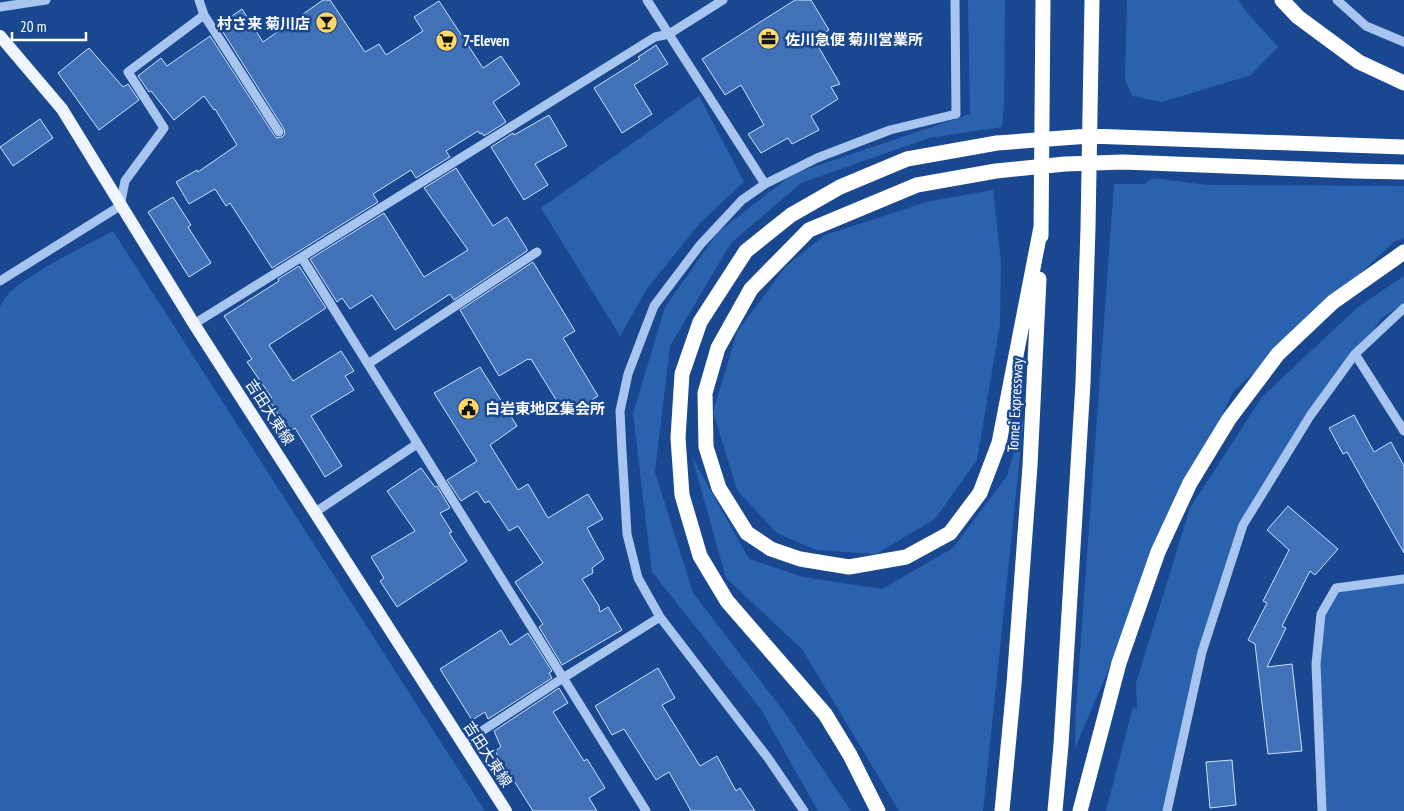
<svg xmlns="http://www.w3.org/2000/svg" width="1404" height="811" viewBox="0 0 1404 811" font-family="'PT Sans Narrow','Noto Sans JP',sans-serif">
	<rect width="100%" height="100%" fill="#194890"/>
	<path fill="#2b62ae" d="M968,0H1005L1004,104L1002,127L929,138L801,183L731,243L670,346L655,472L693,593L785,713L851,811H818L760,708L652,572L633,414L665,307L718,232L793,174L970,114Z
		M1127,0H1238L1248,14L1278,47L1251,75L1162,102L1132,96L1125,79Z
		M699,96L744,182L700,223L646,290L620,336L541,208Z
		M1153,178L1207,185L1404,186V238L1394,242L1233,392L1165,537L1075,748L1076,707L1114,184H1144Z
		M993,190L1001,262L1000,324L977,460L935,519L876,554L816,550L777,533L737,490L713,412L737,332L786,266L825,235L930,201Z
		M113,231L485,811H0V307C3,301 6,296 11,291C39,268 81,248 113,231Z
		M1404,276V304L1383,317L1303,420L1256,505L1224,583L1195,681L1169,811H1106L1133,706L1137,710L1136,683L1190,508L1262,397L1358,307Z
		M1024,417L983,811H899L802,649L726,578L692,457L749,559L803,577L882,589L953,548L1007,476Z
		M1404,579V811H1322L1316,664L1321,614L1336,588Z"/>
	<path fill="#4172b8" stroke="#cde0fb" d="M323,0H330L365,52L379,44L386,55L423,31L414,17L439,1L483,68L501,56L520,84L493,102L506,122L484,136L482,133L480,134L478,131L446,151L450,157L416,178L411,170L373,194L378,202L272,268L230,203L226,206L215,189L189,204L176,182L197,170L198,172L237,145L215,109L214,110L204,96L174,120L151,91L149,92L138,76L161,58L167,66L210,36L274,135L277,138L282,137L285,134L284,129L221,29L226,26L223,22L242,9L263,42Z
		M795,0H811L829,30L814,39L840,84L831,87L838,99L811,116L819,130L792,144L788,138L761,153L748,134L764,125L741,85L725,95L702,59Z
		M656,45L668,64L634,85L652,114L622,133L594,88L640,59L638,57Z
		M89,48L123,87L128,84L139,100L99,130L58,73Z
		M549,115L567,146L535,164L548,185L524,200L491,147L513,133L514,135Z
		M40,119L53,138L13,166L0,147Z
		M456,168L493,226L507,217L527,249V251L454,300L450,294L395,330L372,295L350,309L342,298L337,302L310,259L384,213L424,277L468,250L424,188Z
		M173,197L191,225L188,227L211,263L189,277L148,212Z
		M533,262L575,331L563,338L598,396L566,416L531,359L529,360L528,359L499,376L460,310Z
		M299,266L326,308L269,345L293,381L341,351L354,371L345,376L354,390L311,416L342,466L325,477L295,428L289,432L269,400L272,398L247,362L252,359L224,316L279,281L278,279Z
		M480,367L517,426L490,445L518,490L528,484L548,518L588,494L603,519L587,528L604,559L592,568L593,573L582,579L599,606L600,612L608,607L622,630L562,665L539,627L543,624L515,582L543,563L518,526L509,531L489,501L485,503L477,491L461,501L447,480L477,461L434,393Z
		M1354,415L1374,452L1391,442L1404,466V553L1347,452L1343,454L1329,428Z
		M421,468L435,487L437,486L450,508L440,513L452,532L449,533L467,561L397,607L380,581L384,578L371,557L415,531L387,491Z
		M1288,506L1338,549L1315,575L1310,571L1282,626L1286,628L1267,667L1292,664L1302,751L1268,754L1255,644L1248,640L1267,603L1263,601L1289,550L1267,530Z
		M501,630L510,645L528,633L552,671L549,673L552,678L488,719L485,712L472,720L440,669Z
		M658,668L675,698L662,705L700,766L717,756L736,791L740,788L755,811H691L669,772L656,780L624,729L612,735L595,706Z
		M559,688L568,703L553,712L584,761L587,759L605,788L589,798L597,811H533L495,751L501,747L494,731Z
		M1232,760L1236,805L1210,808L1206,762Z"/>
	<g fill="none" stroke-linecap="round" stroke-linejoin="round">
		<path stroke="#a7c5ef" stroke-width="9" d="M647,0L765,184
			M1337,0L1366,26L1404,42
			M0,7L46,0
			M204,15L279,132
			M302,258L646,811
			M0,281L120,206L125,181L164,128L128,72L204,15L199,0
			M194,324L655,37L669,34L723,0
			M1355,354L1404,431
			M368,364L537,252
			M314,513L417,444
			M462,744L563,678L660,617
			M804,811L768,758L660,617L638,578L627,534L622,451L620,411L628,374L654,306L700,245L742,200L765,184L817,158L890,130L956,114L955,0
			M1167,811L1202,652L1243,525L1310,416L1355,354L1404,308
			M1322,811L1316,664L1321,614L1336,588L1404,579"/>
		<path stroke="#eff4ff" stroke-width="12" d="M0,36L62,109L194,324L506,811"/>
		<path stroke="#fff" stroke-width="15" d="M1282,0L1298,17L1359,62L1404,83
			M1041,227L999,443L980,493L950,533L906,557L849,567L800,559L771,549L747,533L719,488L706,447L705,393L718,348L751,289L809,230L917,185L996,171L1065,164L1123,162L1354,171L1404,172
			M1041,236L1043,0
			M878,811L850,755L825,714L727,601L700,556L682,495L678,438L682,374L700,322L746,251L791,215L840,187L907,159L997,143L1089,136L1404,147
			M1002,811L1014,684L1030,466L1039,279
			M1055,811L1061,745L1083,383L1088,228L1092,0
			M1080,811L1119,663L1158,552L1190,483L1229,419L1278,354L1333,302L1404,252"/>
	</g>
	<defs>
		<symbol id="bar-disc" viewBox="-11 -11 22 22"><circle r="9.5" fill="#ffd865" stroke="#194890"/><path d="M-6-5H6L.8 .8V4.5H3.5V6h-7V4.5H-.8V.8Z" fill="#111"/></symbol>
		<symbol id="office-disc" viewBox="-11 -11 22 22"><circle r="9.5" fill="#ffd865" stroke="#194890"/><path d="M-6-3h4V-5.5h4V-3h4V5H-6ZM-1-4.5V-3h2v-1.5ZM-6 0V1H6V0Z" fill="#111"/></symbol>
		<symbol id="supermarket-disc" viewBox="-11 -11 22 22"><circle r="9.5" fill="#ffd865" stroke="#194890"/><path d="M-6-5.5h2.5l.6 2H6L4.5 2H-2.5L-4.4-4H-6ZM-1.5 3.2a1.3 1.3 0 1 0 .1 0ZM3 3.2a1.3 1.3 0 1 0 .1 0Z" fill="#111"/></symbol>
		<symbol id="civic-disc" viewBox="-11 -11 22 22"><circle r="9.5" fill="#ffd865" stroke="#194890"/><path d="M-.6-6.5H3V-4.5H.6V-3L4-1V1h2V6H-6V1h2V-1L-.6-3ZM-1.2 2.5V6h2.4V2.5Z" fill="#111"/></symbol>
	</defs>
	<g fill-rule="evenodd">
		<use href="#bar-disc" x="314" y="10" width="25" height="25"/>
		<use href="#office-disc" x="756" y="26" width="25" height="25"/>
		<use href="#supermarket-disc" x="434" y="28" width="25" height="25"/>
		<use href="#civic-disc" x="456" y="396" width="25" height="25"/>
	</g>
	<g text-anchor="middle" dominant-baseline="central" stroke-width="5" stroke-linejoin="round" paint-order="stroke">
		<g font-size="15" font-weight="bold" fill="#fff" stroke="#194890" text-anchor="start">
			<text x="310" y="23" text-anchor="end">村さ来 菊川店</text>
			<text x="785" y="39">佐川急便 菊川営業所</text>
			<text x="463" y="40">7-Eleven</text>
			<text x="485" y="408">白岩東地区集会所</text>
		</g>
		<g font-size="15" fill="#fff" stroke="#194890">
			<text transform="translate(1015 405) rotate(-87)">Tomei Expressway</text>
			<text transform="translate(270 412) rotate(57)">吉田大東線</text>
			<text transform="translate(488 754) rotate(57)">吉田大東線</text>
		</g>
	</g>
	<path d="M12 32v8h74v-8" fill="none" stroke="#ffffff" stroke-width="2.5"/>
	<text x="20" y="32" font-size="15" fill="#ffffff" stroke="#194890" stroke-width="4" paint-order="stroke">20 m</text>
</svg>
